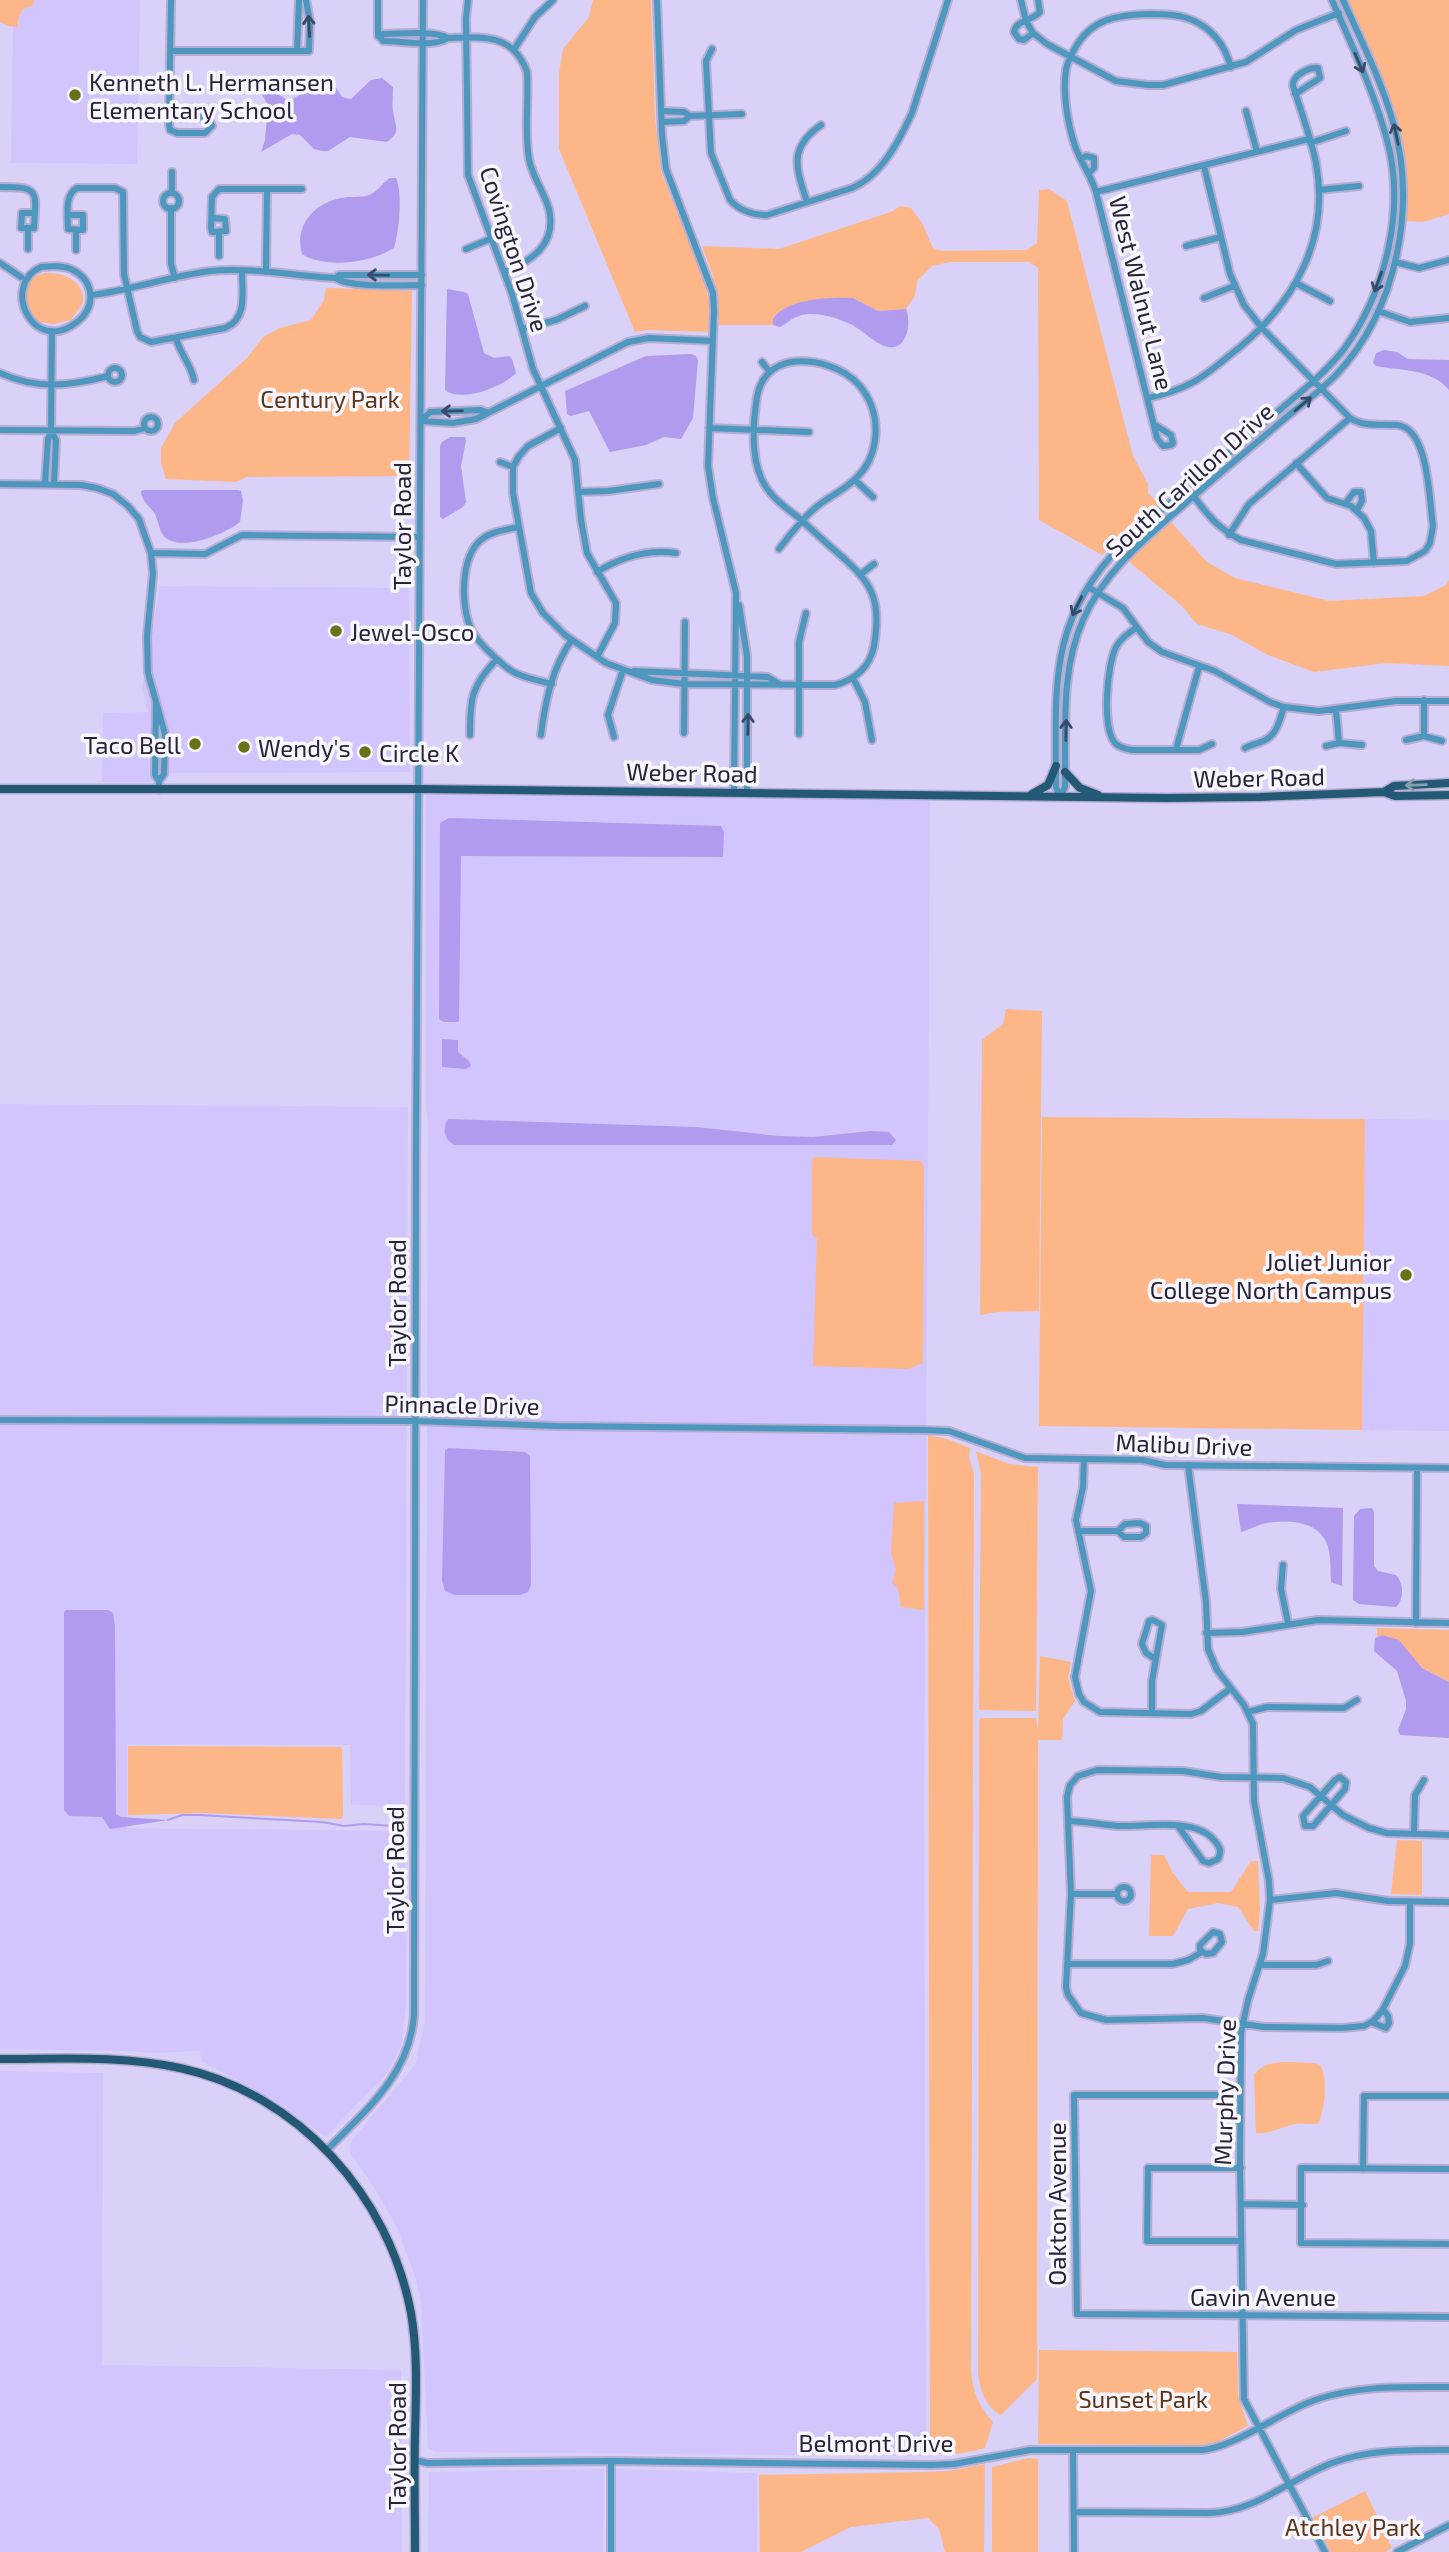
<svg xmlns="http://www.w3.org/2000/svg" width="1449" height="2552" viewBox="0 0 1449 2552" font-family="'Exo 2',sans-serif">
	<rect width="100%" height="100%" fill="#d9d1f8"/>
	<path fill="#d2c5fe" d="M34,0H140L137,164L11,163L13,27L18,26L20,13L28,6L33,5Z
		M160,586L409,588L410,772L170,773L151,782H102L103,713L148,712L142,688Z
		M426,794L930,800L924,1799L926,2456L435,2452L428,2448L421,2302L416,2279L397,2228L376,2190L351,2154L350,2148L352,2140L415,2065L425,2021L428,1123L426,1105Z
		M0,1104L408,1107L405,1806L351,1805L350,1745L127,1744V1828L405,1831L406,2005L401,2046L386,2074L326,2137L279,2103L201,2061L200,2051L154,2053L129,2051L0,2049Z
		M1365,1119L1449,1120V1431L1362,1430Z
		M0,2071L103,2073L102,2365L401,2370L402,2552H0Z
		M604,2469L603,2552H428L429,2472Z
		M616,2469L757,2473V2552H616Z"/>
	<path fill="#fdb687" d="M0,0H34L33,6C21,6 18,16 18,27L8,26L0,22Z
		M593,0H651L655,117L661,172L704,278H714L702,246L779,249L891,212L900,206L911,208L922,223L933,248L942,251L1027,250L1037,243L1039,190L1049,189L1067,201L1133,456L1148,484V493L1160,505L1130,531L1142,545L1170,521L1207,562L1235,578L1329,601L1424,596L1446,585L1449,580V666L1387,663L1314,672L1268,655L1230,634L1197,624L1182,606L1127,560L1138,548L1125,535L1102,555L1039,520L1038,268L1029,262H950L932,266L917,281L915,296L906,309L878,311L853,298L807,301L784,309L776,314L773,319V325H719L716,286L706,287L709,305L708,332L648,330L635,332L559,149V73L563,49L589,17Z
		M1348,0H1449V214L1423,222L1405,221L1404,167L1395,114Z
		M45,273C64,272 85,281 83,303L71,320L53,324L35,321C18,300 19,300 32,277Z
		M326,288L412,291L409,476L247,477L236,482L166,479L161,463V448L175,423L247,358L263,337L280,328L311,320L324,300Z
		M1006,1009L1042,1011L1039,1311L997,1312L980,1315L982,1040L1003,1024Z
		M1042,1117L1365,1119L1362,1430L1039,1426Z
		M815,1157L921,1161L924,1167L923,1363L908,1369L813,1366L817,1238L812,1235V1159Z
		M928,1435L947,1439L970,1448L969,1458L974,1474L971,2370C972,2390 979,2407 993,2422L985,2448C968,2453 948,2456 930,2453Z
		M976,1451L1009,1464L1038,1467L1036,1711L979,1710L981,1473Z
		M924,1501V1610L901,1607L898,1588L892,1583L896,1569L891,1553L894,1503Z
		M1377,1628L1449,1630V1682C1440,1677 1431,1673 1423,1668C1407,1657 1401,1633 1377,1636Z
		M1040,1656L1071,1662L1068,1678L1075,1701L1063,1719L1062,1740H1038L1037,2379L1001,2415C985,2407 979,2388 978,2371L979,1721L981,1718H1036L1038,1731Z
		M128,1746L342,1747L343,1816L341,1819L203,1813L128,1815Z
		M1397,1840L1422,1841V1895L1391,1894Z
		M1151,1855H1164L1173,1873L1188,1892H1231L1251,1861H1258L1260,1909L1258,1931H1254L1238,1907L1218,1903L1188,1909L1173,1936H1149Z
		M1314,2063L1320,2065C1329,2081 1324,2107 1319,2123C1311,2125 1302,2123 1295,2124C1282,2127 1270,2134 1256,2133L1254,2075C1265,2057 1295,2063 1314,2063Z
		M1039,2350L1237,2352L1238,2396L1248,2426L1217,2442L1202,2445L1038,2444Z
		M1028,2458L1038,2459V2552H992V2467Z
		M985,2464L984,2552H945L939,2529L928,2518L851,2527L801,2552H760L759,2475L922,2472L948,2471Z
		M1365,2491L1392,2548L1386,2552H1331L1312,2518Z"/>
	<path fill="#b09bef" d="M382,78L393,87C393,95 392,104 393,111C395,126 402,131 387,142L350,137L328,151H322L314,149L300,135L292,134L261,152L265,140L268,105L259,89L266,82C276,89 278,98 291,100L305,91L322,93L335,86L342,97L351,99L371,80Z
		M390,178H396C403,193 399,232 394,248C388,251 381,255 374,257C355,264 319,266 302,254C294,226 314,203 341,198C350,196 360,198 369,195C378,192 382,183 390,178Z
		M447,289L464,292L468,294L484,353L494,358L509,356L512,359L516,373C503,387 461,403 445,390Z
		M853,298L878,311L906,309C912,323 907,354 884,346C874,342 865,333 857,328C843,319 815,310 799,316C792,318 786,324 780,327L773,325V319C786,298 831,297 853,298Z
		M1384,350L1397,352L1408,359L1449,360V390C1431,368 1401,371 1376,366L1373,363L1376,353Z
		M691,354L696,356L698,360L693,418L681,439L664,437L646,445L610,452L589,411L571,416L567,414L565,391L646,356Z
		M450,437H465L466,440L461,466L466,502L463,507L443,519L440,517V446L442,442Z
		M144,490H238L241,491L243,500L240,522C226,534 177,554 163,535C159,529 158,520 155,514C150,506 141,501 141,491Z
		M449,818L721,826L724,832L723,857L461,856L459,1020L458,1022H444L439,1019L440,823Z
		M442,1039L458,1040V1052L469,1061L471,1066L466,1069L442,1067Z
		M448,1119L696,1127L779,1136L813,1137L870,1131L889,1132L896,1140L892,1145H454C444,1139 442,1129 448,1119Z
		M449,1448L525,1452L530,1456L531,1585L528,1592L520,1595H455L445,1591L442,1581L445,1450Z
		M1237,1504L1343,1508L1342,1586L1331,1582C1330,1569 1332,1550 1324,1538C1312,1520 1286,1520 1267,1523C1258,1524 1250,1530 1241,1532Z
		M1372,1508L1374,1512V1566L1378,1571L1396,1575C1404,1583 1404,1600 1396,1607L1359,1604L1353,1600L1354,1516L1360,1509Z
		M66,1610H108L113,1613L115,1626L116,1814L121,1817L168,1820L110,1829L102,1817L69,1816L64,1810V1612Z
		M1382,1635L1399,1640L1422,1668L1449,1682V1738L1400,1735L1398,1730L1406,1709V1701L1397,1671L1374,1651L1375,1638Z"/>
	<g fill="none" stroke-linecap="round" stroke-linejoin="round">
		<path stroke="#b09bef" stroke-width="2" d="M168,1820L182,1815H199L322,1822L344,1826L363,1824L395,1826"/>
		<defs>
			<path id="minor" d="M378,0V36L380,37
				M468,0L466,18L468,175L512,294L533,369L575,460L581,520L587,553L616,603L615,623L597,657
				M657,0L662,135L666,169L713,293L714,311L708,466L713,498L736,593L734,792
				M1021,0L1026,21L1033,33L1047,44L1116,81L1148,85H1163L1246,62L1296,30L1339,13
				M1033,33L1024,40L1019,39L1014,32C1016,20 1032,21 1040,12L1038,0
				M380,37L383,34C400,34 435,30 448,38C483,37 513,33 527,72C529,100 524,131 529,159C532,176 544,192 549,209C557,244 532,261 504,272
				M380,37L383,41C402,41 432,48 448,38
				M515,48L535,17L553,0
				M712,49L706,61L711,153L730,200C740,211 752,215 767,215L852,188C882,175 899,141 912,113L948,0
				M171,51H309L310,22L306,0
				M297,51L299,0
				M662,111L684,112L690,116L742,114
				M1246,111L1257,152
				M170,115L208,117L212,126L205,133H177L170,130L169,124L171,0
				M662,122L684,121L690,116
				M1310,143L1346,131
				M1081,159L1086,156L1094,158V168L1090,172
				M172,172V193
				M0,187C40,187 36,190 34,228H21L22,213H35
				M1319,190L1359,186
				M1096,192L1309,139
				M163 201a8 8 0 1 1 16 0a8 8 0 1 1-16 0Z
				M807,202C796,168 788,148 821,125
				M171,208V264L175,278
				M68,215H83V230L68,229C68,215 64,195 77,188H115L123,192L124,274L137,331L140,337L151,342L225,328C248,319 242,291 242,271
				M212,218L225,219L226,231L212,232L211,228L212,197L219,189H302
				M219,233V256
				M1186,246L1221,237
				M28,249V228
				M466,249L490,239
				M76,250V230
				M1395,262L1419,268L1449,260
				M0,263L21,277
				M41,267C51,266 63,265 73,270C95,282 96,307 77,322C33,357 0,285 41,267Z
				M266,272L267,189
				M336,278L339,275H422
				M1296,283L1330,301
				M92,295C132,290 170,276 210,271C252,267 295,276 336,278C349,288 403,285 422,285
				M1204,298L1234,286
				M1378,311L1410,322L1449,318
				M522,329L556,320L585,306
				M176,338C180,354 191,364 194,380
				M762,362L769,371
				M108 375a7 7 0 1 1 14 0a7 7 0 1 1-14 0Z
				M0,373C37,390 70,386 108,376
				M1148,398C1194,388 1205,375 1240,347C1296,300 1330,238 1316,163C1311,138 1301,111 1293,86C1292,76 1308,67 1318,68L1320,78L1295,94
				M144 424a7 7 0 1 1 14 0a7 7 0 1 1-14 0Z
				M422,420L430,412L481,410L486,412
				M421,421L453,423L476,419L628,342L649,338L713,341
				M1155,425L1171,435L1173,443L1171,445L1163,446L1157,438L1096,192C1092,179 1086,170 1080,158C1069,135 1062,95 1066,70C1067,62 1071,56 1074,50C1091,18 1117,15 1150,14C1171,14 1189,15 1206,28C1220,39 1226,51 1231,67
				M561,428L528,446L519,456L513,467V493L531,593L543,613L565,635L606,663L652,680L684,684L835,685C855,680 870,667 874,646C882,599 872,583 839,554C825,542 812,530 799,518C785,507 770,497 762,480C751,457 753,422 757,397C760,378 773,365 791,362C815,359 843,367 859,385C883,413 881,457 853,481C841,492 826,498 814,509C801,520 790,535 779,549
				M709,428L809,432
				M0,430L135,431L145,428
				M51,431L56,440L54,484
				M500,462L513,467
				M1296,463L1327,498L1351,506L1364,518L1371,531L1374,563
				M855,480L873,497
				M0,484L81,485L97,488L113,494L128,506L139,519L151,553L153,574L147,636L148,673L165,734L164,774L159,781V790
				M45,484L48,439L51,431L52,331
				M579,492L608,491L659,484
				M1193,495C1207,515 1219,529 1241,540L1336,564L1407,561L1425,551L1430,543L1433,526C1429,500 1429,428 1397,425C1381,424 1364,427 1350,418L1262,328L1244,305L1230,274L1204,166
				M1345,504L1354,492H1361L1362,501L1357,510
				M518,527C506,530 492,531 482,539C460,556 460,607 472,631C479,643 494,657 506,667C518,677 537,680 552,684
				M1229,535L1249,504L1350,418
				M151,553L205,554L242,535L420,537
				M597,572C621,557 648,549 676,553
				M861,574L874,564
				M1088,587L1123,608L1148,642L1162,652L1215,671L1270,702L1284,707L1319,711L1396,701H1449
				M739,605L747,656V792
				M1136,628C1128,633 1121,638 1116,647C1107,665 1101,729 1116,744C1121,748 1126,749 1132,750H1199L1212,744
				M634,671L768,677L781,685
				M853,678L865,702L872,740
				M156,704L155,775L159,781
				M1336,710L1339,743
				M684,733L685,622
				M799,734V642L806,613
				M470,735C470,699 471,686 497,659
				M541,735C545,702 552,668 571,641
				M1424,736V700
				M614,737L608,715L623,670
				M1406,740L1424,736L1442,741
				M1326,746L1339,743L1362,745
				M1245,748C1252,744 1261,743 1267,739C1278,732 1280,718 1284,707
				M1176,749L1199,667
				M1060,797L1056,787C1056,683 1047,621 1125,541L1315,380C1325,370 1336,360 1344,349C1386,291 1406,209 1387,140C1374,91 1352,46 1332,0
				M1060,797L1065,787C1066,732 1060,671 1083,620C1104,571 1148,536 1187,502C1220,473 1254,445 1288,416C1304,403 1321,390 1336,375C1397,310 1417,207 1393,122C1381,80 1361,40 1343,0
				M0,1420L415,1421L556,1426L923,1430L949,1431L1025,1458L1143,1460L1165,1465L1449,1468
				M1084,1460L1083,1487L1076,1520L1091,1591L1075,1677L1079,1694L1084,1702L1100,1712L1191,1714L1201,1711L1231,1688
				M1188,1465L1206,1602L1208,1649L1217,1670L1244,1705L1253,1724L1254,1801L1269,1881L1270,1900L1263,1954L1248,2000L1241,2033L1240,2162L1244,2399L1325,2552
				M1078,1531H1118L1124,1537H1141L1146,1533V1526L1140,1523L1125,1524L1118,1531
				M1283,1565L1281,1589L1288,1623
				M1416,1623L1417,1468
				M1206,1633L1243,1632L1318,1620L1449,1623
				M1248,1712L1267,1707L1344,1708L1357,1700
				M1152,1713V1681L1162,1625L1153,1620L1149,1621L1142,1644L1146,1653L1155,1659
				M1340,1777L1346,1782L1345,1789L1313,1826H1305L1303,1816L1335,1780Z
				M1068,1821C1085,1821 1101,1825 1118,1826C1145,1827 1195,1817 1214,1840C1220,1847 1222,1851 1218,1859L1209,1863L1203,1861L1178,1826
				M1414,1833L1415,1795L1424,1780
				M1117 1894a7 7 0 1 1 14 0a7 7 0 1 1-14 0Z
				M1071,1894H1117
				M1270,1900L1336,1893L1388,1901L1449,1902
				M1410,1902V1943L1405,1966L1382,2011L1373,2021L1364,2026L1342,2028L1264,2027L1203,2018L1106,2020L1081,2013L1068,1995L1066,1987L1071,1894L1067,1797L1070,1785L1078,1776L1097,1770L1183,1771L1221,1777L1283,1778L1310,1787L1343,1815L1369,1828L1387,1833L1449,1835
				M1213,1932L1220,1934L1222,1942L1213,1953L1206,1954L1200,1950V1945Z
				M1068,1964H1173L1188,1960L1202,1952
				M1260,1965H1316L1328,1961
				M1371,2022L1386,2028L1389,2023L1388,2016L1383,2009
				M1240,2095H1074L1077,2314L1449,2317
				M327,2150C366,2110 410,2074 414,2015L416,1159L423,0
				M1241,2168H1148L1147,2241H1241
				M1363,2169L1364,2096H1449
				M1449,2169L1301,2168V2243L1449,2244
				M1241,2204L1303,2205
				M1073,2450L1074,2552
				M415,2460L427,2463L611,2461L931,2465L954,2464L1030,2450H1202C1236,2447 1280,2412 1315,2400C1359,2385 1403,2387 1449,2387
				M611,2461V2552
				M1074,2512L1209,2513C1255,2512 1290,2479 1332,2463C1370,2449 1409,2450 1449,2450
				M1397,2552L1449,2525"/>
			<path id="major" d="M1065,772L1080,788L1098,795
				M0,789H419L1166,798L1260,797L1384,792L1395,796L1449,795
				M1384,792L1394,786L1449,783
				M1032,794L1048,785L1056,766
				M0,2059C60,2059 121,2055 180,2068C299,2094 389,2196 411,2313C418,2353 416,2395 415,2435C414,2474 415,2513 415,2552"/>
		</defs>
		<use href="#minor" stroke="#b6aed2" stroke-width="10"/>
		<use href="#major" stroke="#b6aed2" stroke-width="11"/>
		<use href="#minor" stroke="#4e98c0" stroke-width="6"/>
		<use href="#major" stroke="#245975" stroke-width="8"/>
	</g>
	<defs><path id="oneway-shaft" d="M-6 0H5M1.5-3L5.5 0L1.5 3" fill="none" stroke-width="1.6" stroke-linecap="round" stroke-linejoin="round" transform="scale(1.75)"/></defs>
	<g stroke="#354b69">
		<use href="#oneway-shaft" transform="translate(309 26) rotate(-93)"/>
		<use href="#oneway-shaft" transform="translate(1359 63) rotate(67)"/>
		<use href="#oneway-shaft" transform="translate(1396 134) rotate(-102)"/>
		<use href="#oneway-shaft" transform="translate(378 275) rotate(-179)"/>
		<use href="#oneway-shaft" transform="translate(1378 282) rotate(110)"/>
		<use href="#oneway-shaft" transform="translate(1303 404) rotate(-40)"/>
		<use href="#oneway-shaft" transform="translate(452 411) rotate(179)"/>
		<use href="#oneway-shaft" transform="translate(1077 606) rotate(116)"/>
		<use href="#oneway-shaft" transform="translate(748 724) rotate(-89)"/>
		<use href="#oneway-shaft" transform="translate(1066 730) rotate(-89)"/>
	</g>
	<use stroke="#83a0b3" href="#oneway-shaft" transform="translate(1416 785) rotate(178)"/>
	<g fill="#697118" stroke="#f8f7fe" stroke-width="2.5">
		<circle cx="75" cy="95" r="7"/>
		<circle cx="336" cy="631" r="7"/>
		<circle cx="195" cy="744" r="7"/>
		<circle cx="244" cy="747" r="7"/>
		<circle cx="365" cy="752" r="7"/>
		<circle cx="1406" cy="1275" r="7"/>
	</g>
	<g text-anchor="middle" dominant-baseline="central" stroke-width="7" stroke-linejoin="round" paint-order="stroke">
		<g font-size="24" fill="#28223a" stroke="#f8f7fe" text-anchor="start">
			<text x="89" y="81">Kenneth L. Hermansen<tspan x="89" dy="28">Elementary School</tspan></text>
			<text x="350" y="631">Jewel-Osco</text>
			<text x="181" y="744" text-anchor="end">Taco Bell</text>
			<text x="258" y="747">Wendy's</text>
			<text x="379" y="752">Circle K</text>
			<text x="1392" y="1261" text-anchor="end">Joliet Junior<tspan x="1392" dy="28">College North Campus</tspan></text>
		</g>
		<g font-size="24" fill="#28223a" stroke="#f8f7fe">
			<text transform="translate(515 249) rotate(72)">Covington Drive</text>
			<text transform="translate(1142 293) rotate(76)">West Walnut Lane</text>
			<text transform="translate(1189 479) rotate(-42)">South Carillon Drive</text>
			<text transform="translate(401 526) rotate(-90)">Taylor Road</text>
			<text transform="translate(692 772) rotate(1)">Weber Road</text>
			<text transform="translate(1259 777) rotate(-1)">Weber Road</text>
			<text transform="translate(396 1303) rotate(-90)">Taylor Road</text>
			<text transform="translate(462 1404) rotate(1)">Pinnacle Drive</text>
			<text transform="translate(1184 1444) rotate(2)">Malibu Drive</text>
			<text transform="translate(394 1870) rotate(-90)">Taylor Road</text>
			<text transform="translate(1224 2092) rotate(-88)">Murphy Drive</text>
			<text transform="translate(1056 2204) rotate(-90)">Oakton Avenue</text>
			<text x="1263" y="2296">Gavin Avenue</text>
			<text x="876" y="2442">Belmont Drive</text>
			<text transform="translate(396 2446) rotate(-90)">Taylor Road</text>
		</g>
		<g font-size="24" fill="#5d3416" stroke="#f8f7fe">
			<text x="330" y="398">Century Park</text>
			<text x="1143" y="2398">Sunset Park</text>
			<text x="1353" y="2526">Atchley Park</text>
		</g>
	</g>
</svg>
